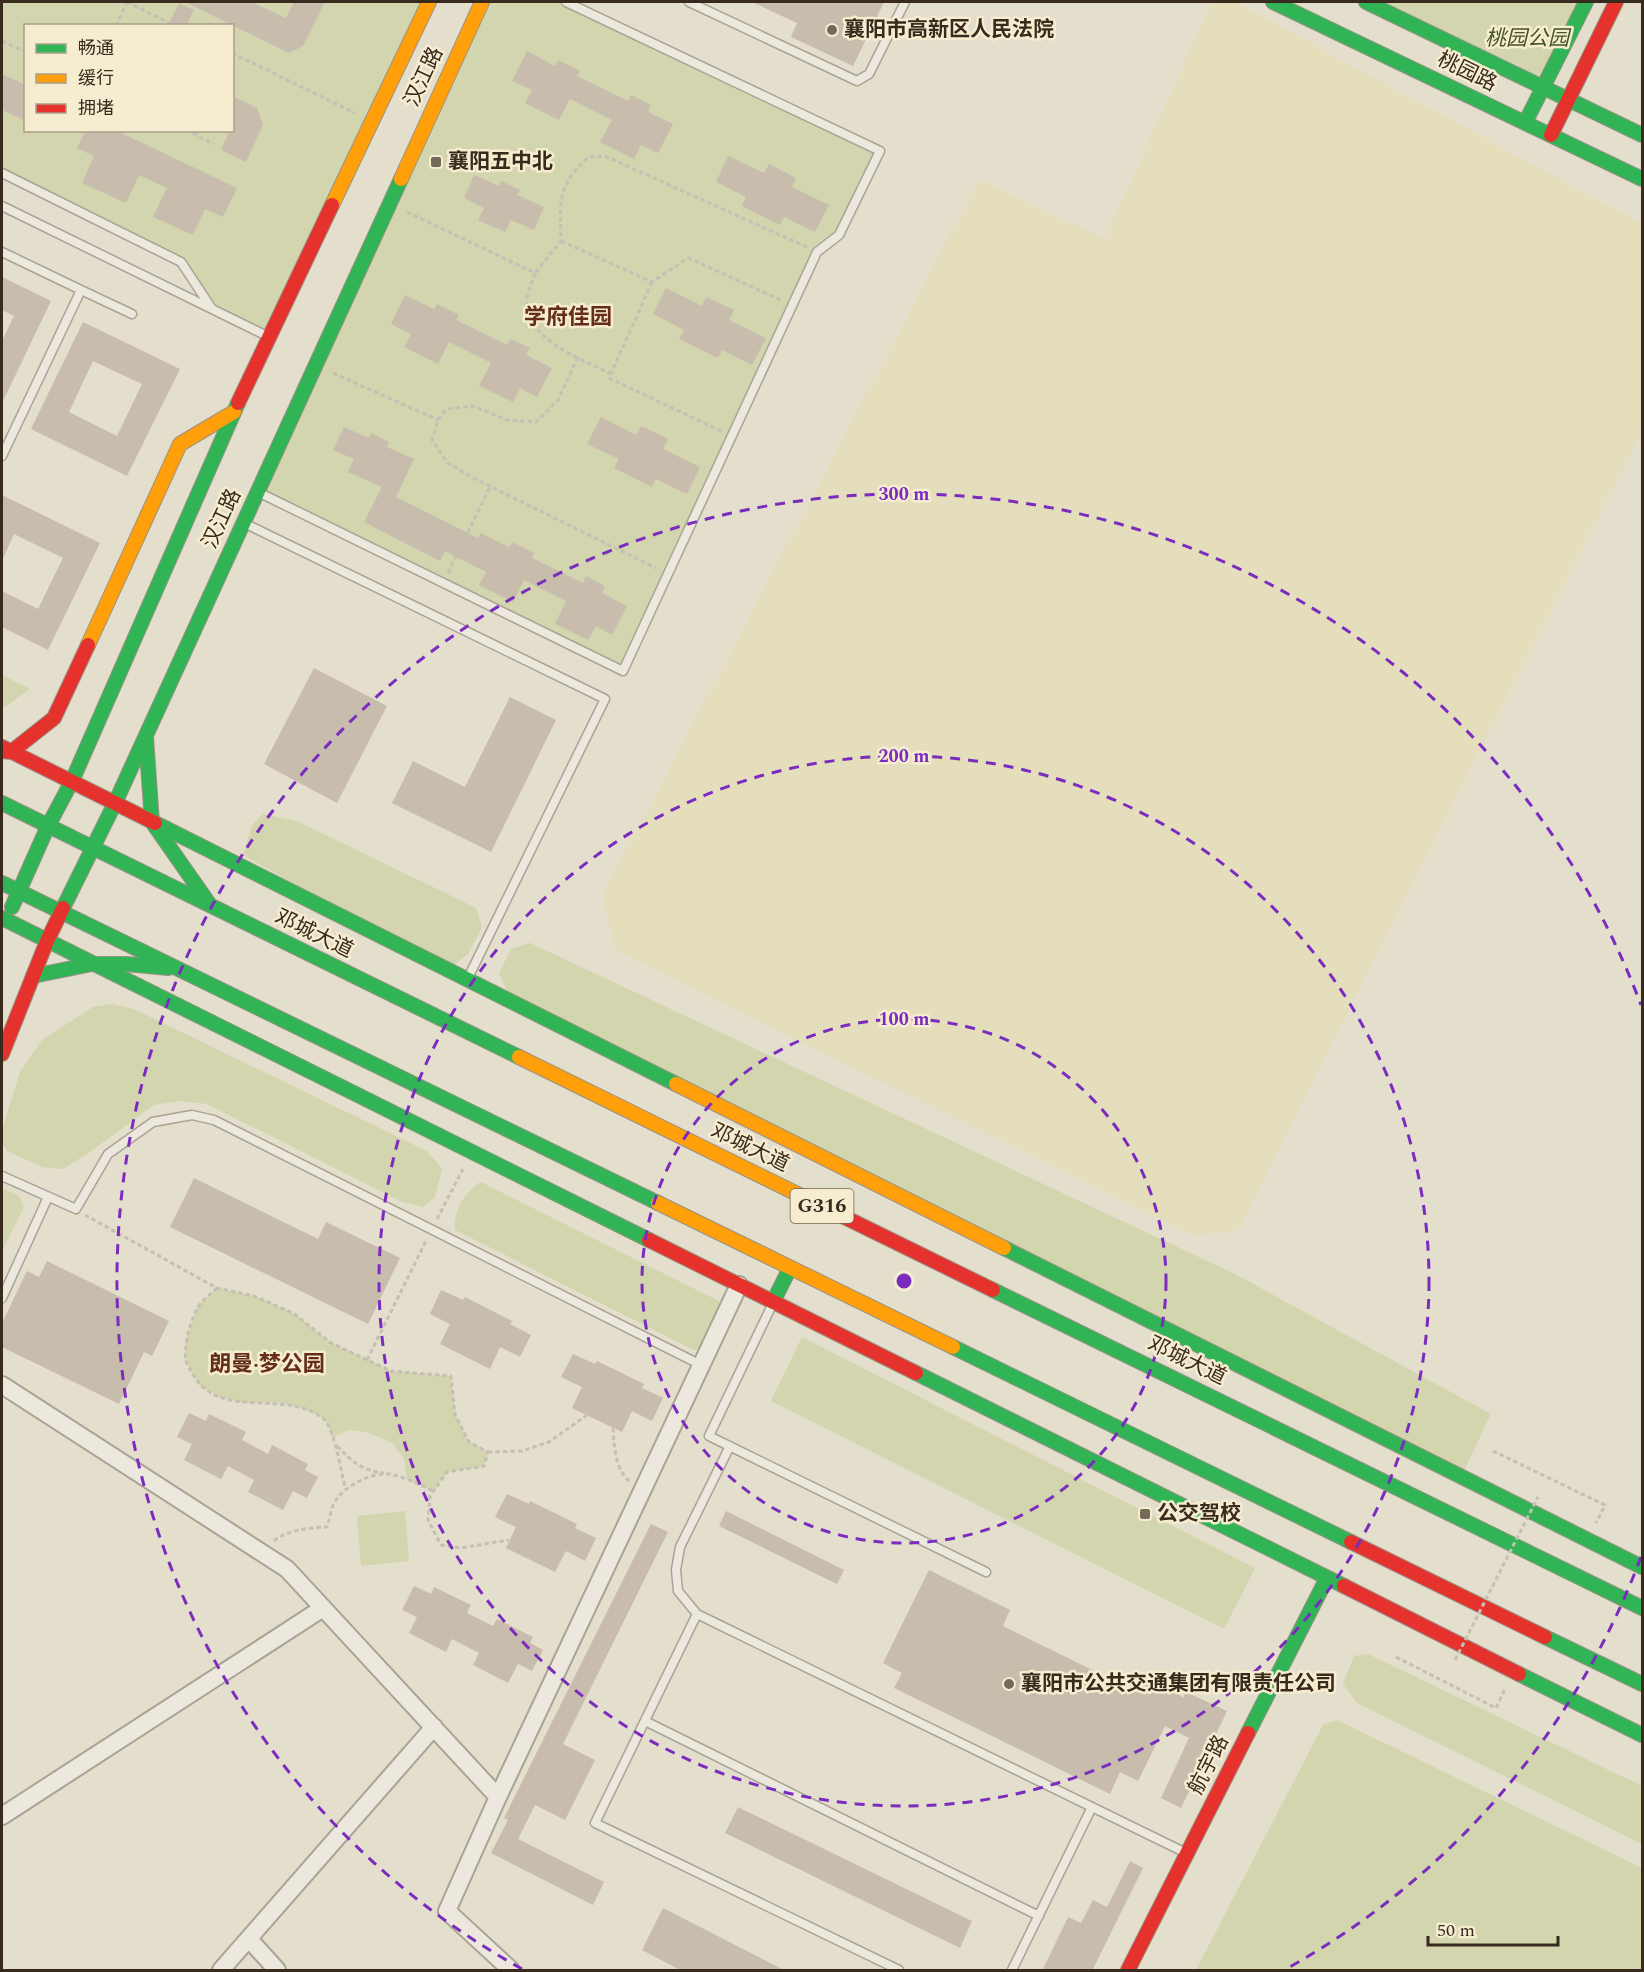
<svg xmlns="http://www.w3.org/2000/svg" width="1644" height="1972" viewBox="0 0 1644 1972" font-family="Spectral,'Noto Sans SC',serif">
	<rect width="100%" height="100%" fill="#e4decc"/>
	<path fill="#e4debc" d="M1212,2H1235L1642,224V429L1238,1230L1194,1236L615,950L603,895L979,180L1105,239Z"/>
	<path fill="#d2d5ae" fill-rule="evenodd" d="M2,2H429L269,337L212,309L181,262L2,176ZM26,26H232V130H26Z
		M482,2H566L880,151L839,235L817,252L623,671L257,492Z
		M1366,2H1586L1544,88Z
		M2,675L30,689L2,709Z
		M263,814L297,821L476,908L482,927L468,954L448,970L243,855L252,825Z
		M530,943L1235,1274L1491,1414L1461,1477L512,1002L499,973L511,949Z
		M112,1004L134,1009L427,1151L442,1169L435,1197L423,1207L402,1202L207,1104L181,1101L154,1105L90,1152L63,1169L42,1167L7,1151L2,1142V1130L20,1072L42,1040L93,1007Z
		M481,1182L719,1301L721,1310L703,1348L694,1350L455,1230C453,1212 465,1190 481,1182Z
		M2,1188L19,1196L24,1207L2,1251Z
		M217,1288L254,1296L293,1313L331,1343L391,1371L451,1376L455,1415L469,1442L488,1452L484,1466L447,1472L433,1491L407,1479L404,1458L392,1443L367,1432L348,1430L332,1438L326,1420L304,1408L278,1402L244,1403L220,1397L199,1385L185,1360L186,1339L198,1306Z
		M802,1337L1255,1568L1224,1629L771,1401Z
		M405,1511L409,1561L361,1566L357,1516Z
		M1368,1654L1642,1786V1844L1357,1703L1343,1684L1354,1656Z
		M1337,1720L1642,1868V1970H1196L1323,1725Z"/>
	<path fill="#c8bcad" fill-rule="evenodd" d="M185,2H251L286,18L294,2H325L303,46L289,53Z
		M752,2H884L853,66L791,37L797,23Z
		M179,3L194,10L186,26H168Z
		M527,51L555,66L558,60L580,71L577,76L628,101L631,95L651,105L648,112L673,124L658,153L641,145L634,159L600,142L612,120L570,99L559,120L525,103L532,90L512,81Z
		M2,74L26,85V121L2,110Z
		M232,96L257,108L263,125L246,162L221,150L230,130H232Z
		M86,130H115L237,188L223,217L205,209L193,235L153,217L167,188L139,175L126,203L82,183L94,156L77,148Z
		M728,156L764,173L769,164L796,178L792,187L829,205L815,232L784,217L780,225L742,206L746,197L716,182Z
		M474,175L499,186L501,181L520,190L517,195L544,207L534,230L511,220L505,232L478,220L484,208L464,198Z
		M2,277L51,301L2,403V341L14,316L2,310Z
		M666,288L702,306L706,297L734,310L729,320L766,338L752,365L722,350L718,358L679,339L684,330L653,314Z
		M405,295L434,309L437,304L459,315L456,320L507,345L510,339L530,348L526,355L552,368L537,397L520,388L513,402L479,386L491,363L449,342L438,364L404,347L411,334L391,324Z
		M83,322L180,369L127,476L31,429ZM93,361L142,384L117,436L69,412Z
		M601,417L636,435L641,426L668,439L663,449L700,467L687,494L656,479L652,487L614,468L619,459L587,444Z
		M344,427L369,438L371,433L389,442L387,447L414,459L396,497L478,538L481,533L509,547L512,542L534,553L532,558L583,583L586,576L605,586L602,593L627,606L612,635L596,626L588,640L555,624L566,601L524,580L513,602L479,585L486,572L445,551L440,561L364,522L382,487L348,472L354,459L333,450Z
		M2,495L100,543L48,650L2,627V591L38,609L63,558L14,534L2,561Z
		M314,668L387,706L337,803L264,764Z
		M510,697L556,720L491,852L392,803L413,761L465,787Z
		M194,1178L318,1239L326,1222L400,1258L368,1324L170,1227Z
		M47,1261L169,1321L152,1356L144,1352L119,1404L2,1347V1323L27,1271L39,1277Z
		M441,1290L463,1300L465,1297L512,1321L510,1324L531,1335L520,1357L500,1347L490,1369L440,1344L450,1324L430,1314Z
		M573,1354L595,1364L597,1361L644,1384L642,1388L663,1398L652,1421L632,1411L622,1432L572,1408L582,1387L561,1377Z
		M189,1413L206,1421L209,1414L246,1432L242,1440L268,1454L272,1445L308,1464L305,1470L318,1477L307,1498L293,1491L283,1510L248,1492L254,1480L228,1466L221,1479L184,1460L192,1444L177,1437Z
		M507,1494L529,1504L530,1501L577,1524L575,1528L596,1538L585,1561L566,1551L555,1572L506,1548L516,1527L495,1517Z
		M726,1511L844,1570L837,1584L719,1526Z
		M651,1524L668,1532L563,1744L595,1760L565,1820L535,1805L518,1839L604,1882L593,1905L491,1853L508,1820L504,1818Z
		M929,1570L1010,1610L1003,1626L1133,1690L1145,1678L1157,1677L1168,1682L1183,1698L1186,1692L1227,1711L1181,1808L1161,1798L1189,1738L1165,1726L1138,1781L1120,1772L1110,1794L894,1688L902,1673L883,1663Z
		M414,1586L431,1594L434,1587L471,1605L467,1613L493,1626L497,1619L533,1637L530,1643L543,1650L532,1671L518,1664L508,1683L473,1665L479,1653L452,1639L446,1652L409,1633L417,1617L402,1610Z
		M738,1807L972,1921L960,1948L725,1833Z
		M1130,1861L1143,1868L1092,1971H1042L1068,1917L1081,1923L1093,1900L1107,1907Z
		M663,1908L786,1971H682L642,1950Z"/>
	<g fill="none" stroke-linecap="round" stroke-linejoin="round">
		<defs>
			<path id="lane" d="M689,2L857,81L869,74L905,2
				M2,173L181,262L212,309L267,336
				M2,206L212,309
				M2,252L81,290L2,456
				M81,290L132,314
				M260,493L623,671L817,252L839,235L880,151L566,2
				M246,524L605,699L468,978
				M2,1176L76,1209L108,1154L153,1122L192,1115L214,1120L701,1365
				M2,1298L48,1197
				M773,1303L709,1436L986,1572
				M697,1614L678,1591L676,1570L680,1547L730,1446
				M645,1721L1039,1916
				M899,1970L595,1823L697,1614L1184,1852
				M1012,1970L1092,1807"/>
			<path id="street" d="M2,1385L287,1569L498,1797L739,1285
				M498,1797L447,1911L511,1970
				M2,1816L323,1608
				M249,1939L277,1970
				M221,1970L434,1727"/>
			<path id="fast" d="M1273,2L1642,179
				M1366,2L1642,135
				M1525,123L1586,2
				M146,737L152,822L210,905
				M2,803L519,1057
				M155,823L676,1084
				M2,883L658,1203
				M12,907L48,826L72,781L238,403
				M63,908L115,803L401,179
				M2,918L649,1240
				M33,976L92,964H126L168,968
				M1004,1248L1642,1567
				M993,1290L1642,1608
				M773,1302L790,1268
				M953,1347L1351,1542
				M916,1373L1344,1586
				M1545,1637L1642,1684
				M1519,1674L1642,1735
				M1248,1733L1327,1578"/>
			<path id="slow" d="M401,179L482,2
				M332,205L429,2
				M88,645L180,444L234,412
				M519,1057L834,1212
				M676,1084L1004,1248
				M658,1203L953,1347"/>
			<path id="jam" d="M1551,135L1616,2
				M238,403L332,205
				M2,747L155,823
				M2,751L11,752L54,718L88,645
				M2,1054L47,941L63,908
				M834,1212L993,1290
				M649,1240L916,1373
				M1351,1542L1545,1637
				M1344,1586L1519,1674
				M1128,1970L1248,1733"/>
		</defs>
		<use href="#lane" stroke="#a9a395" stroke-width="11"/>
		<use href="#street" stroke="#a9a395" stroke-width="20"/>
		<use href="#fast" stroke="#999285" stroke-width="16"/>
		<use href="#slow" stroke="#999285" stroke-width="16"/>
		<use href="#jam" stroke="#999285" stroke-width="16"/>
		<path stroke="#c5bfb4" stroke-width="3" stroke-dasharray="4.5 3" stroke-linecap="butt" d="M127,2L175,26
			M116,26L127,2
			M2,41L26,52
			M232,53L355,113
			M186,130L214,144
			M407,212L535,273L561,241C560,201 557,186 588,157L605,156L807,247
			M561,241L652,282L688,258L783,301
			M535,273C533,281 527,292 527,300C525,340 582,359 611,374
			M652,282L609,378L721,431
			M578,357L558,400L536,422L507,420L473,406L447,409L438,420L432,440L448,463L473,478L656,568
			M333,373L438,420
			M448,573L490,487
			M85,1215L217,1288L254,1296L293,1313L331,1343L391,1371L451,1376L455,1415L469,1442L488,1452L484,1466L447,1472L430,1496L428,1520L441,1545L461,1548L509,1540
			M437,1219L463,1169
			M217,1288C211,1294 202,1300 198,1307C192,1318 187,1334 186,1346C184,1361 186,1363 194,1376C221,1421 286,1388 324,1419C334,1428 342,1474 345,1488
			M367,1360L426,1241
			M613,1428C614,1446 615,1469 630,1482
			M337,1446C353,1462 360,1470 384,1473
			M1493,1451L1605,1505L1596,1523
			M488,1452L522,1451L549,1442L587,1415
			M274,1541C289,1529 309,1528 327,1527C330,1518 331,1507 336,1500C345,1486 372,1472 389,1474C405,1477 419,1484 433,1491
			M1396,1657L1496,1708L1505,1689"/>
		<use href="#lane" stroke="#ece8de" stroke-width="8"/>
		<use href="#street" stroke="#ece8de" stroke-width="16"/>
		<use href="#fast" stroke="#30b455" stroke-width="14"/>
		<use href="#slow" stroke="#ff9f0a" stroke-width="14"/>
		<use href="#jam" stroke="#e5322d" stroke-width="14"/>
		<path stroke="#c5bfb4" stroke-width="3" stroke-dasharray="4.5 3" stroke-linecap="butt" d="M1455,1660L1538,1497"/>
	</g>
	<g fill="none" stroke="#7b2cbf" stroke-width="3" stroke-dasharray="10 8">
		<circle cx="904" cy="1281" r="262"/>
		<circle cx="904" cy="1281" r="525"/>
		<path d="M1641 1557A787 787 0 0 1 1286 1969M522 1969A787 787 0 1 1 1641 1005"/>
	</g>
	<g fill="#746a5a" stroke="#f6edd1" stroke-width="2">
		<circle cx="832" cy="30" r="6"/>
		<rect x="430" y="156" width="12" height="12" rx="3"/>
		<rect x="1139" y="1508" width="12" height="12" rx="3"/>
		<circle cx="1009" cy="1684" r="6"/>
	</g>
	<g text-anchor="middle" dominant-baseline="central" stroke-width="5" stroke-linejoin="round" paint-order="stroke">
		<rect fill="#f6edd1" stroke="#716553" stroke-width="1.5" x="790.5" y="1189" width="63" height="34" rx="4.5"/>
		<g font-size="20" font-weight="bold" fill="#382b1d">
			<text x="822" y="1206">G316</text>
		</g>
		<g font-size="21" font-weight="bold" fill="#382b1d" stroke="#f6edd1" text-anchor="start">
			<text x="844" y="30">襄阳市高新区人民法院</text>
			<text x="448" y="162">襄阳五中北</text>
			<text x="1157" y="1514">公交驾校</text>
			<text x="1021" y="1684">襄阳市公共交通集团有限责任公司</text>
		</g>
		<g font-size="21" font-style="italic" fill="#465523" stroke="#f6edd1">
			<text x="1527" y="39">桃园公园</text>
		</g>
		<g font-size="21" fill="#382b1d" stroke="#f6edd1">
			<text transform="translate(1467 72) rotate(26)">桃园路</text>
			<text transform="translate(424 77) rotate(-65)">汉江路</text>
			<text transform="translate(222 519) rotate(-65)">汉江路</text>
			<text transform="translate(314 934) rotate(26)">邓城大道</text>
			<text transform="translate(750 1148) rotate(26)">邓城大道</text>
			<text transform="translate(1187 1361) rotate(26)">邓城大道</text>
			<text transform="translate(1209 1765) rotate(-63)">航宇路</text>
		</g>
		<g font-size="22" font-weight="bold" fill="#652e1c" stroke="#f6edd1">
			<text x="568" y="317">学府佳园</text>
			<text x="267" y="1364">朗曼·梦公园</text>
		</g>
	</g>
	<circle cx="904" cy="1281" r="9" fill="#7b2cbf" stroke="#f6edd1" stroke-width="3"/>
	<g font-size="18" text-anchor="middle" font-weight="bold" fill="#7b2cbf" stroke="#f6edd1" stroke-width="5" stroke-linejoin="round" paint-order="stroke">
		<text x="904" y="500">300 m</text>
		<text x="904" y="762">200 m</text>
		<text x="904" y="1025">100 m</text>
	</g>
	<rect width="1644" height="1972" fill="none" stroke="#382b1d" stroke-width="6"/>
	<rect x="24" y="24" width="210" height="108" fill="#f6edd1" stroke="#aa9f89" stroke-width="1.5"/>
	<rect x="36" y="44" width="30" height="9" fill="#30b455" stroke="#aa9f89" stroke-width="1.5"/>
	<text x="78" y="54" font-size="18" fill="#382b1d">畅通</text>
	<rect x="36" y="74" width="30" height="9" fill="#ff9f0a" stroke="#aa9f89" stroke-width="1.5"/>
	<text x="78" y="84" font-size="18" fill="#382b1d">缓行</text>
	<rect x="36" y="104" width="30" height="9" fill="#e5322d" stroke="#aa9f89" stroke-width="1.5"/>
	<text x="78" y="114" font-size="18" fill="#382b1d">拥堵</text>
	<path d="M1428 1936v9h130v-9" fill="none" stroke="#382b1d" stroke-width="3"/>
	<text x="1437" y="1936" font-size="18" fill="#382b1d" stroke="#f6edd1" stroke-width="4.5" paint-order="stroke">50 m</text>
</svg>
